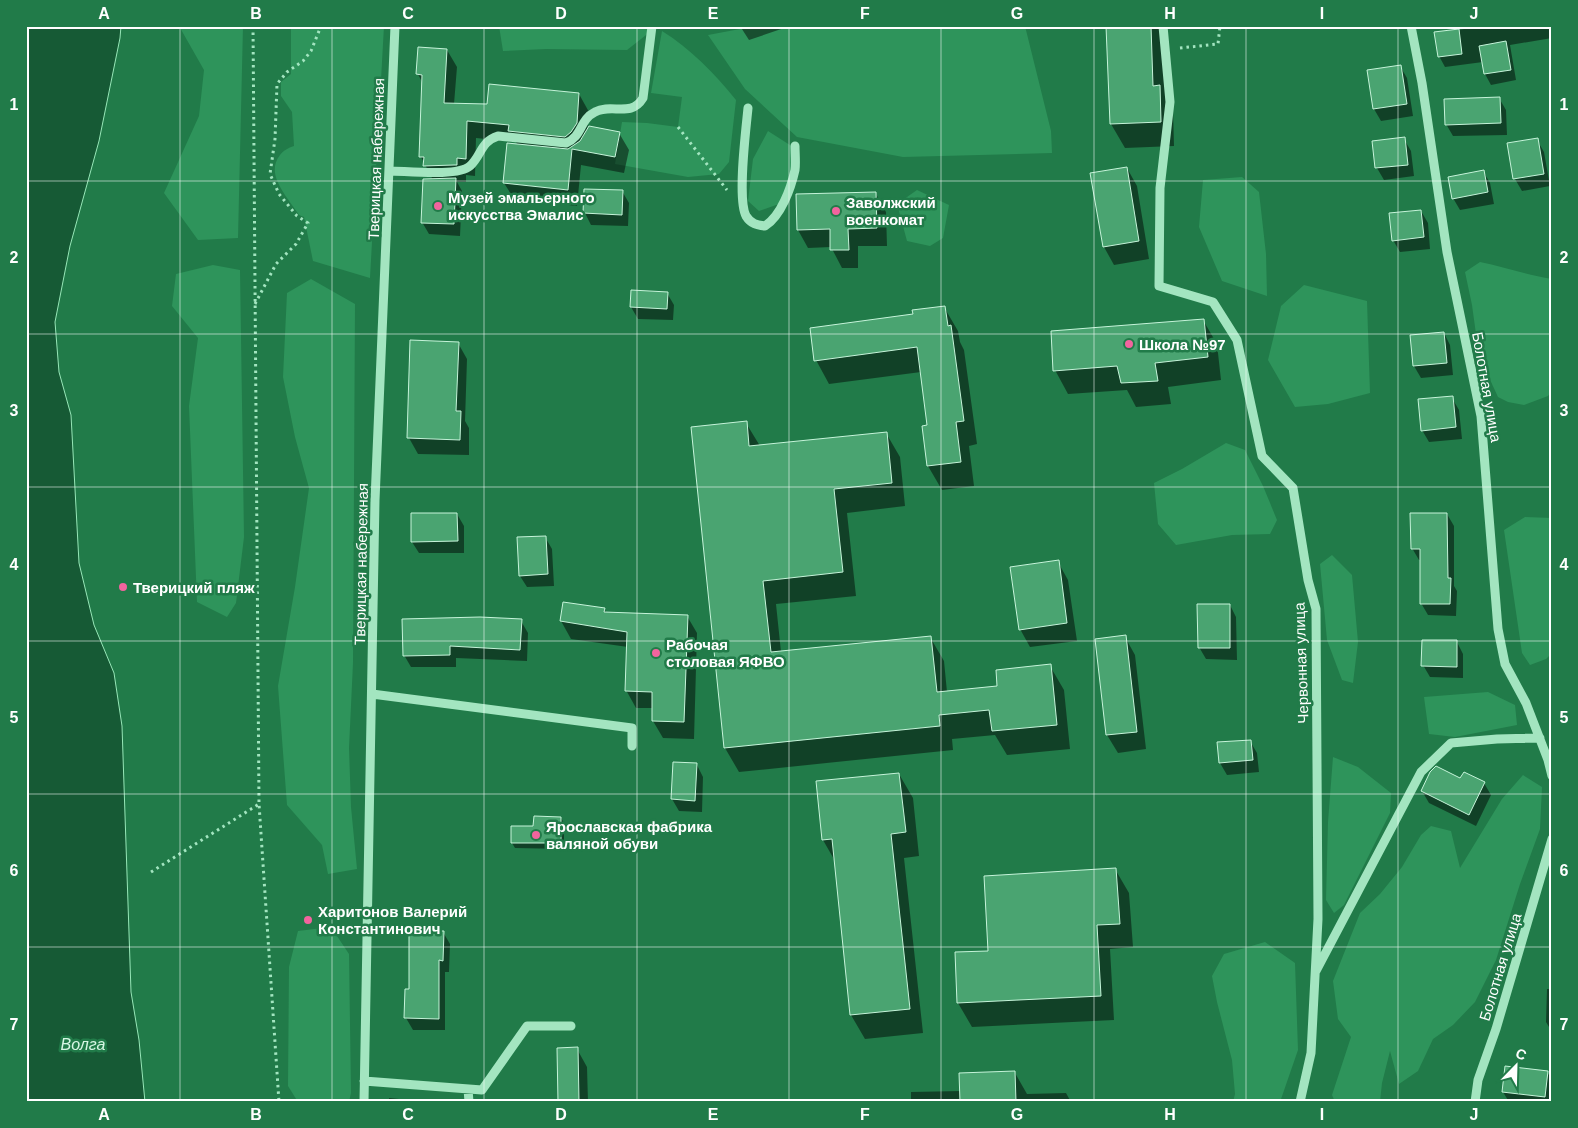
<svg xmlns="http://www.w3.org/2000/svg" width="1578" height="1128" viewBox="0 0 1578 1128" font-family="Helvetica,sans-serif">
	<rect width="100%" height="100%" fill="#217b49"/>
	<path fill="#2e945b" d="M179,26H243L238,238L198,240L164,193L199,116L204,70Z
		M291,26H384L370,278L313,261L304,217L299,215L297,212C286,195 265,174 280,155C284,150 288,148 294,146L292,112L281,96V82L291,74Z
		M499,26H652L655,28L627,50L546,49L503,51Z
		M756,26H1025L1051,131L1052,153L903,157L797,137L745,89L708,35Z
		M662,31C691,49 715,74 736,100L729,162L719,174L688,177L615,164L622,122L647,123L678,127L682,97L651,93Z
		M768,131L793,147L791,174L779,204L759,211L748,201L753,159Z
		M1242,177L1259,192L1266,254L1267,296L1222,281L1199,227L1203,180Z
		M917,190L949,205L943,238L930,246L907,241L897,204Z
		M1480,262C1504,267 1527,275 1552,279V390L1548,396L1524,405L1508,402L1498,397L1479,356L1472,305L1465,272Z
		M213,265L240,270L244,537L236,603L227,617L197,602L189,406L198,338L172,306L176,274Z
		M311,279L355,304L353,663L349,748L351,807L357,869L328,874L322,845L287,805L278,686L295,587L309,488L295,437L283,377L287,293Z
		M1304,285L1367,301L1370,393L1328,404L1295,407L1268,360L1281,306Z
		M1226,443L1245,450L1263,486L1277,520L1270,534L1232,535L1176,545L1158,524L1154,483L1182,469Z
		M1525,517L1552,518V653L1546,659L1530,665L1522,653L1504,530Z
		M1332,555L1352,575L1358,642L1353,683L1342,680L1327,640L1320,564Z
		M1488,692L1515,705L1517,725L1455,737L1429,734L1424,697Z
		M1333,757L1358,767L1391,793L1390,813L1344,905L1334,913L1326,900L1328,822Z
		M1523,775L1542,787L1540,829L1520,884L1496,960L1475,1002L1453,1025L1433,1039L1418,1071L1399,1084L1390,1051L1382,1083L1380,1102H1335L1332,1095L1351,1037L1338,1019L1333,981L1360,913L1380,894L1402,867L1421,835L1431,826L1451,831L1460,868L1502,799Z
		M331,927L349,954L351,1093L349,1102H298L288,1086L289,967L298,931Z
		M1265,942L1295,963L1298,1050L1280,1102H1233L1235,1094L1232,1060L1217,1002L1212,976L1224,954Z"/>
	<path fill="#165a35" stroke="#97e7b8" d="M26,26H121L120,38L99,141L70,246L55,322L59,372L71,415L79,563L94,625L114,673L122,726L131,992L139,1040L145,1102H26Z"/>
	<path fill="#0007" d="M740,26H790L749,40Z
		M1107,26H1163L1173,110L1174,146L1125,148L1111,124Z
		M1485,26H1552V38L1510,45L1516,80L1491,85L1485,74L1483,62L1445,67L1439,56L1436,33Z
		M447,50L457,67L454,104L488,105L579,94L589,112L587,132L619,133L629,150L624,173L581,165L577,206L514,199L504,183L518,146L516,142L476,138L475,176L466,175V182H457L462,191L460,236L429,234L422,222L433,180L421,157L423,84L418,74Z
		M1400,66L1407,78L1413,116L1381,121L1374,109Z
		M1499,98L1506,110L1507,135L1453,136L1446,124Z
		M1404,139L1411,151L1414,176L1384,180L1377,168Z
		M1537,140L1544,152L1550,186L1522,191L1515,179L1509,144Z
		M1127,168L1137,186L1149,259L1114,265L1104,247Z
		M1483,171L1490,183L1494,204L1460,210L1453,198Z
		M622,191L629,203L628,226L591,225L585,213Z
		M876,194L886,212L887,246H858V268H842L831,247L808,248L798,230Z
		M1421,211L1428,223L1430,249L1400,252L1393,240Z
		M667,293L674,305L673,320L638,319L631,307Z
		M944,307L958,331L960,342L964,350L977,444L969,446L974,486L942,490L928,466L929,426L921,372L829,384L816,360Z
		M1203,320L1217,344L1221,380L1168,387L1171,404L1136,407L1127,390L1068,394L1055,370Z
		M1444,333L1450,345L1453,375L1421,378L1414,366Z
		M411,341L458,343L467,359L465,421L469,428V455L418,454L409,438Z
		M1452,398L1459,410L1462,439L1429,442L1422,430Z
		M746,423L760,446L886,433L900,457L905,506L847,513L856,596L776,604L781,652L930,637L944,661L947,692L999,687L1050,666L1064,690L1070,749L1007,755L995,735L952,739L953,750L739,772L725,748L692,428Z
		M457,514L464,526V553H419L412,542Z
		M1447,514L1454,526V586L1457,591L1456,616L1428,615L1421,603V560H1419L1412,548Z
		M545,537L552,549L554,586L527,587L520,576Z
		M1058,562L1068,580L1077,641L1030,647L1020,629Z
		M564,603L604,609L607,613L687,616L697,633L694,739L663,738L653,721V708H636L626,690L628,647L571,639L561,621Z
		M1230,605L1236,617L1237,660L1206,659L1199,647Z
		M521,621L528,633L527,661L456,658V667H411L404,655Z
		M1125,637L1135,655L1146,749L1118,753L1107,735Z
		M1457,642L1463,654V678L1430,677L1423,665Z
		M1250,741L1257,753L1259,772L1227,775L1220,763Z
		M697,765L703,777L702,812L679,811L672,799Z
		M899,774L913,798L919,856L904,858L923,1033L865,1039L851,1015L835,861L823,840L817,782Z
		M1484,783L1491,795L1476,826L1429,803L1422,791Z
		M561,818L564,823V849L515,848L512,843Z
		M1115,869L1129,893L1133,947L1110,949L1114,1020L972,1027L958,1003L990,952Z
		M443,932L450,944L449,972H445V1030H413L406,1018L410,990Z
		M1547,989H1552V1032L1546,1022Z
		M577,1049L587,1067L588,1102H559Z
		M1547,1072L1552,1080V1102H1509L1503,1092Z
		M1015,1073L1027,1094L1066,1093L1071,1102H911V1092L961,1091Z
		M389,1098L429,1102H389Z"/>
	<path fill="#4aa471" stroke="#c6f4da" d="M1106,26H1151L1153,86L1160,85L1161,122L1110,124Z
		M1459,29L1462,54L1438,57L1434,32Z
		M1506,41L1511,70L1484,74L1479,46Z
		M418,47L447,49L444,103L487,104L489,84L579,93L577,123L571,132L565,137L508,131L509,125L467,121L466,159L457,158V165H454L423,166L424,157H419L422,75L416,74Z
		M1401,65L1407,104L1373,109L1367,70Z
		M1500,97L1501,123L1445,125L1444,99Z
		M589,126L620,132L615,157L572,149L568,190L503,183L507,143L568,149L580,141Z
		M1405,137L1408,165L1375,168L1372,141Z
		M1538,138L1544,174L1513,179L1507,143Z
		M1127,167L1139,241L1103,247L1090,173Z
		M1484,170L1488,192L1452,199L1448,177Z
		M456,178L454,224L421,223L423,179Z
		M584,189L623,190L622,215L583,213Z
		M876,192L877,228L848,229L849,250H830V229L797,230L796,194Z
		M1421,210L1424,237L1392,241L1389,213Z
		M631,290L668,292L667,309L630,307Z
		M945,306L948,326L951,325L964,421L956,422L961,462L927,466L922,426L927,425L917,347L814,361L810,328L913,314L912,310Z
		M1204,319L1208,357L1155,363L1158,381L1121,383L1117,366L1053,371L1051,331Z
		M1444,332L1447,363L1413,366L1410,335Z
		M410,340L459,342L456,411H461L460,440L407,438Z
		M1453,396L1456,427L1421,431L1418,399Z
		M747,421L749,446L887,432L892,483L834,489L843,572L763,581L771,652L931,636L937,692L997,686L996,670L1051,664L1057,725L992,731L989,710L939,715L940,726L724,748L691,427Z
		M411,513H457L458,541L411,542Z
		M1410,513H1447L1448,578H1451L1450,604H1420V549H1411Z
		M546,536L548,574L519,576L517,537Z
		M1059,560L1067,623L1019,630L1010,567Z
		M563,602L605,608L604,612L688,615L684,722L652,721V692L625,691L627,632L560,621Z
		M1197,604H1230V648H1198Z
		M480,617L522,619L520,650L450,646V655L403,656L402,619Z
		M1126,635L1137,732L1106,735L1095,639Z
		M1422,640H1457V667L1421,666Z
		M1251,740L1253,760L1219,763L1217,742Z
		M673,762L697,763L695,801L671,799Z
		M1436,766L1460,778L1464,772L1485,782L1469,815L1421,791L1430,772Z
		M899,773L906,832L891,834L910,1009L850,1015L832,839L822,840L816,781Z
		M534,816L561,817V843H511V826H533Z
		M1116,868L1120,924L1097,925L1101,996L957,1003L955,952L988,951L984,876Z
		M409,931H444L443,961L439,960V1019L404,1018L405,989H409Z
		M578,1047L579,1102H558L557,1048Z
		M1505,1066L1548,1071L1545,1097L1502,1092Z
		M1015,1071L1016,1102H960L959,1073Z"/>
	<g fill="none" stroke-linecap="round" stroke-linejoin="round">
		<path stroke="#a3e5c0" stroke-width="3" stroke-dasharray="2.5 4" stroke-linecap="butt" d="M253,26L259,804L279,1102
			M1180,48L1218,44L1220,26
			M678,127L727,190
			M255,304L276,264L296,244L308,223L297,216L279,194L270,174L275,139L277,84L287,72L303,61L311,51L321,26
			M151,872L259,804"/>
		<path stroke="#a3e5c0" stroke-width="9" d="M1163,26L1170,102L1160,188L1159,286L1213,302L1237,340L1262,456L1293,488L1308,580L1316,609L1318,919L1311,1053L1300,1102
			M1411,26L1422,83L1447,252L1481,416L1498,629L1505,664L1526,703L1548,760L1552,776
			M748,108C746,129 737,199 746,216C751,224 757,225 765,226C781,216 791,188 795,170C796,163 795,154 795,146
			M389,171C406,171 458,177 470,166C482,155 480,142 498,136L566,143C583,136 579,120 595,112C612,103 631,118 643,98L652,26
			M372,694L632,728V746
			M1316,971L1421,772L1451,743L1497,739L1540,738
			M364,1081L482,1090L527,1026H571
			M468,1089L469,1102
			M364,1102L375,500L395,26
			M1475,1102L1478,1080L1496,1029L1552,839"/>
	</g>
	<path fill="none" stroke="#fff" stroke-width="1" stroke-opacity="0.55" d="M180,26V1102M332,26V1102M484,26V1102M637,26V1102M789,26V1102M941,26V1102M1094,26V1102M1246,26V1102M1398,26V1102M26,181H1552M26,334H1552M26,487H1552M26,641H1552M26,794H1552M26,947H1552"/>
	<g fill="#f2649e" stroke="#217b49" stroke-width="2">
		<circle cx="438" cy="206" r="5"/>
		<circle cx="836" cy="211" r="5"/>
		<circle cx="1129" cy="344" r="5"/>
		<circle cx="123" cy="587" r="5"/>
		<circle cx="656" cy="653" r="5"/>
		<circle cx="536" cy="835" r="5"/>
		<circle cx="308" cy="920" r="5"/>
	</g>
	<g text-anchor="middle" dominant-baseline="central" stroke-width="5" stroke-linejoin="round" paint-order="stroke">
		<g font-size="15" fill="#fff" stroke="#217b49">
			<text transform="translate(376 159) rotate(-88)">Тверицкая набережная</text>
			<text transform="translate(1487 387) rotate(80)">Болотная улица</text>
			<text transform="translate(361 564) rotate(-89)">Тверицкая набережная</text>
			<text transform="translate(1301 663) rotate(-92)">Червонная улица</text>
			<text transform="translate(1500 967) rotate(-73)">Болотная улица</text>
		</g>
		<g font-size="15" font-weight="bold" fill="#fff" stroke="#217b49" text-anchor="start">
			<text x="448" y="197">Музей эмальерного<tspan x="448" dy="17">искусства Эмалис</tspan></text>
			<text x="846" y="202">Заволжский<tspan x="846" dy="17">военкомат</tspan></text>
			<text x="1139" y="344">Школа №97</text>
			<text x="133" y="587">Тверицкий пляж</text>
			<text x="666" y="644">Рабочая<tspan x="666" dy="17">столовая ЯФВО</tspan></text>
			<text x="546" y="826">Ярославская фабрика<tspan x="546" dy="17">валяной обуви</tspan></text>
			<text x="318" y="911">Харитонов Валерий<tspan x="318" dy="17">Константинович</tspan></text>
		</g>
		<g font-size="16" font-style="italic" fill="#d6f6e4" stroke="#217b49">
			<text x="83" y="1044">Волга</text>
		</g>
	</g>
	<rect width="1578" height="1128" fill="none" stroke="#217b49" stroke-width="55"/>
	<g transform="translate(1516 1066) rotate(23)" stroke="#217b49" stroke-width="4" paint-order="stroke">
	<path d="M0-4L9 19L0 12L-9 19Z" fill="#ffffff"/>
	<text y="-8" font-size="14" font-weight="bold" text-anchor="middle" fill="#ffffff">С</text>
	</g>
	<rect x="28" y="28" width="1522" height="1072" fill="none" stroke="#fff" stroke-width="2"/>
	<g font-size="16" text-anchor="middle" font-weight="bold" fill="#fff">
		<text x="104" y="19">A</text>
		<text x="256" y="19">B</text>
		<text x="408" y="19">C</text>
		<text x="561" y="19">D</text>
		<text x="713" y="19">E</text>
		<text x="865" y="19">F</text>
		<text x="1017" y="19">G</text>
		<text x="1170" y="19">H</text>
		<text x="1322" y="19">I</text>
		<text x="1474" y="19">J</text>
		<text x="14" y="110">1</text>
		<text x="1564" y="110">1</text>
		<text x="14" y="263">2</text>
		<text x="1564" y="263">2</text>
		<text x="14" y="416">3</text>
		<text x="1564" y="416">3</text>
		<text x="14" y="570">4</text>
		<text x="1564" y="570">4</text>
		<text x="14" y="723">5</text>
		<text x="1564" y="723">5</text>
		<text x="14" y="876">6</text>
		<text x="1564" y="876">6</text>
		<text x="14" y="1030">7</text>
		<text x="1564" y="1030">7</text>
		<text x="104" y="1120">A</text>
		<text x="256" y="1120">B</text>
		<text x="408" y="1120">C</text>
		<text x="561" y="1120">D</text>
		<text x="713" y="1120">E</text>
		<text x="865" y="1120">F</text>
		<text x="1017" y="1120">G</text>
		<text x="1170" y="1120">H</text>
		<text x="1322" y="1120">I</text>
		<text x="1474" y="1120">J</text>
	</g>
</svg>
